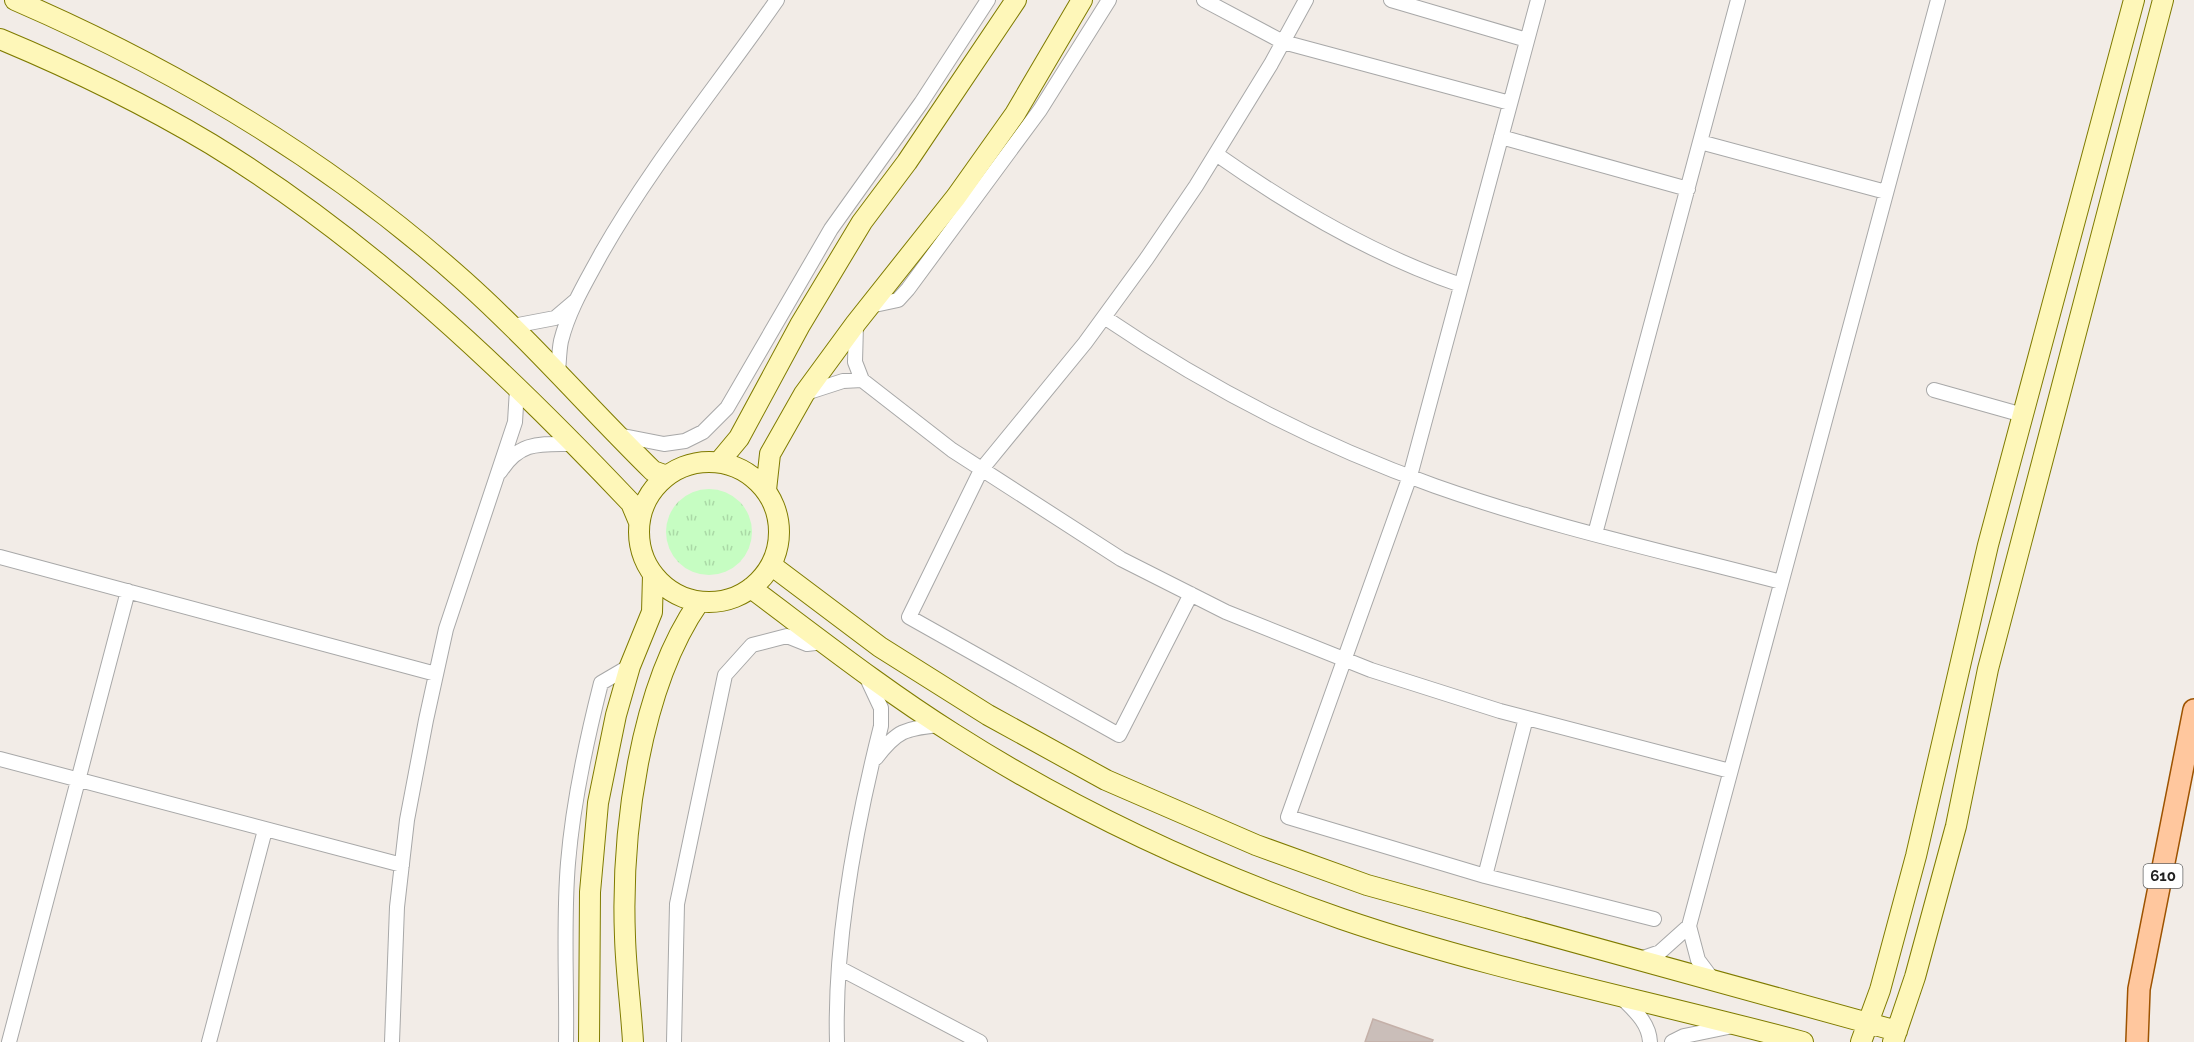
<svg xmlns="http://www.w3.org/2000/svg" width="2194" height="1042" viewBox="0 0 2194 1042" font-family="Raleway,sans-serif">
	<defs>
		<pattern id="park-tufts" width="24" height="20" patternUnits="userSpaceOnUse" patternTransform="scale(1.5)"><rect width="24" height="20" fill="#c6fdc2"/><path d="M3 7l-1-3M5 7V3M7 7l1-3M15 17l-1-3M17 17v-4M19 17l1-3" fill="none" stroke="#aad9a6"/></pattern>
	</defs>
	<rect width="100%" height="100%" fill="#f2ece7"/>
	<path fill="url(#park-tufts)" d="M666 532a43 43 0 1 1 86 0a43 43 0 1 1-86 0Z"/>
	<path fill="#cabeb9" stroke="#c4b0a8" stroke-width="1.5" d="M1373,1019L1433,1040L1432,1042H1365Z"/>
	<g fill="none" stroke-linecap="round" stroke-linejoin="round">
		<defs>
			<path id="minor" d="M1204,0L1283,42L1510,103
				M1391,0L1527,40
				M1538,0L1410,476L1288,817L1485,876L1654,919
				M1501,137L1688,189
				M1700,142L1886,192
				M1216,154C1290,206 1375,256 1461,285
				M870,306L898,300L908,289L1040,110L1109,0
				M1104,317C1207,387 1317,444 1435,486C1548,526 1666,552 1781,582
				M856,325L855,362L862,380L952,450L1121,559L1226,612L1371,670L1500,711L1730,771
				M513,326L555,318L575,301
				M558,372C559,362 559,351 561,341C569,309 586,282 601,254C652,164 718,85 777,0
				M1934,390L2023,415
				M806,393L843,381L862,380
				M618,435L664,444L685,441L703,432L727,408L831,229L921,103L988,0
				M500,472C520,441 539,444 572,444
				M1595,534L1738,0
				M0,557L436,674
				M1191,594L1119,735L909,617L981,470L1085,343L1147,258L1196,186L1271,64L1306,0
				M876,758C898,729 906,729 940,725
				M0,759L402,865
				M1485,876L1526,718
				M1640,959L1660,952L1689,926
				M841,969L980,1042
				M1713,980L1698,960L1689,926L1938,0
				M1622,998C1635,1011 1649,1023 1650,1042
				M9,1042L128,591
				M209,1042L265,830
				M392,1042L397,907L407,820L426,720L446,629L515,422L517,389
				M566,1042C567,983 563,922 568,863C573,802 586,742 601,683L630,666
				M674,1042L677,904L725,675L752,645L787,636L807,644L823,642
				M837,1042C834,940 856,825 881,726V708L866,676
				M1672,1042L1684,1036L1733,1026"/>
			<path id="secondary" d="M15,0C179,71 331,162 464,281C531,341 589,408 653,471L667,476
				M0,39C72,69 144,104 211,144C368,240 505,370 631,503L639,522
				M639 532a70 70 0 1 1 140 0a70 70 0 1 1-140 0Z
				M719,462L739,438L800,325L862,222L907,162L1016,0
				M766,490L770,454L804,394L856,323L956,197L1015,114L1082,0
				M771,565L880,647L988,715L1106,780L1256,845L1367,885L1897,1031
				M751,588C818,638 884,690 954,734C1075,811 1207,872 1342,919C1491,970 1651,1001 1803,1042
				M589,1042L590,892L598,803L616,715L630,666L652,612L653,575
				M633,1042C631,1007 626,972 625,937C621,834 639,688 699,602
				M1861,1042L1880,990L1916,856L1988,545L2134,0
				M1893,1042L1915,977L1956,826L1988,669L2163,0"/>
			<path id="primary" d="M2137,1042L2139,989L2194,710"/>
		</defs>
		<use href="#minor" stroke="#a8a8a8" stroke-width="16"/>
		<use href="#secondary" stroke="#7f7b00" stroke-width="22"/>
		<use href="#primary" stroke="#9d5300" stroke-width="24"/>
		<use href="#minor" stroke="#fff" stroke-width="14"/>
		<use href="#secondary" stroke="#fef7b9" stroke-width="20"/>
		<use href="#primary" stroke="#ffc79e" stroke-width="21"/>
	</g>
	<g text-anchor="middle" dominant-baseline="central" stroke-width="5" stroke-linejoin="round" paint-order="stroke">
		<rect fill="#fff" stroke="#646464" stroke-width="1.5" x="2143.5" y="864" width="39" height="24" rx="4.5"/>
		<g font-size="15" font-weight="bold" fill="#212121">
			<text x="2163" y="876">610</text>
		</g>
	</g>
</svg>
